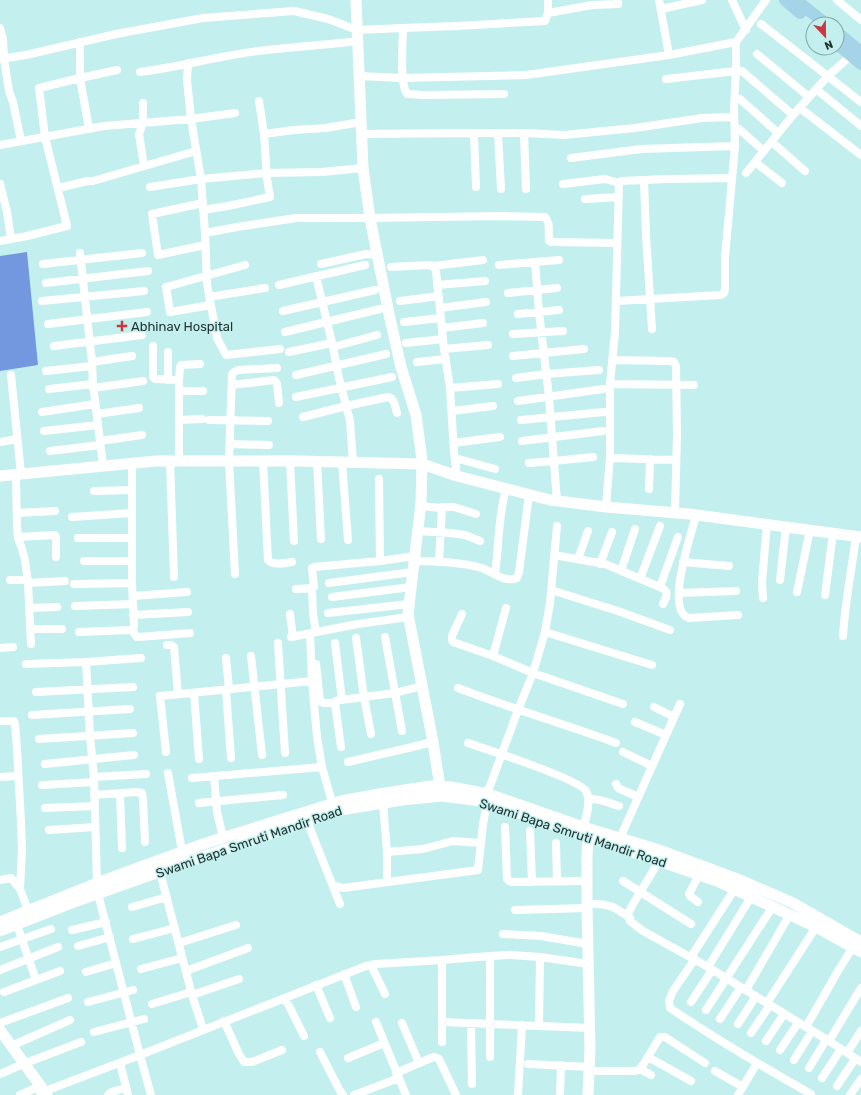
<svg xmlns="http://www.w3.org/2000/svg" width="861" height="1095" viewBox="0 0 861 1095" font-family="Rubik,sans-serif">
	<rect width="100%" height="100%" fill="#c3f0ee"/>
	<path fill="#7498df" d="M27,252L38,365L0,371V256Z"/>
	<g fill="none" stroke-linecap="round" stroke-linejoin="round">
		<path stroke="#fff" stroke-width="8" d="M659,0L669,55
			M732,0L746,30
			M837,0L861,20
			M661,9L702,0
			M548,13V0
			M761,24L861,102
			M0,28L3,39L4,59L9,91L13,102L21,141
			M403,28C403,42 399,83 407,94L424,95L504,94
			M757,54L809,97
			M0,59L26,55L116,34L203,18L294,11L328,19L357,30L403,28L457,26L545,21L548,13L592,5L618,4V0
			M188,63L187,80L191,119L235,113
			M742,71L793,115
			M140,72C180,67 218,56 258,51C291,47 325,45 358,41
			M359,76L402,78L526,75L669,55L736,42
			M666,79L736,71
			M816,89L861,126
			M740,99L778,133
			M259,101L264,134
			M143,103V123L139,134L144,166
			M800,108L861,155
			M89,129L80,78L117,70
			M739,129L764,151
			M474,133L476,187
			M498,133L501,189
			M524,133L526,189
			M361,134L474,133H527L564,135L635,128L702,118L734,117
			M772,142L805,171
			M0,145L104,126L191,119L201,179L205,233
			M571,158L641,149L735,146
			M755,162L782,183
			M746,173L793,115L828,76L854,53
			M644,180L646,235L652,329
			M0,184L7,212L11,239
			M563,184L605,179L619,183
			M150,187L201,179L266,173L322,172L363,168
			M58,188L88,181H93L196,151
			M585,199L619,197
			M203,203L152,214L158,255L205,245
			M203,210L228,206L270,197L267,179L264,134L294,130L326,128L361,122
			M0,241L27,236L67,226L45,137L39,88L80,78V42
			M80,253L92,362L93,384L103,466
			M535,262L539,312L549,397L557,501
			M43,264L142,253
			M321,264L366,254L378,255
			M499,265L559,260
			M433,266L483,260
			M391,267L429,265L433,266L436,271L444,349L450,388L454,452L457,476
			M316,276L333,347L339,378L350,421L353,462
			M46,283L148,271
			M279,285L365,265
			M437,285L485,281
			M508,293L557,288
			M209,297L265,288
			M42,301L144,291
			M400,301L439,296
			M616,301L721,295L724,293L725,289V257L735,146L734,107L736,71V42L766,0
			M211,305L170,312L166,287L245,265
			M440,308L486,302
			M283,311L375,290
			M518,314L559,310
			M404,322L441,318
			M48,324L147,312
			M442,328L483,323
			M285,332L380,309
			M513,334L563,331
			M406,343L443,339
			M54,346L142,335
			M153,346V377L155,379L179,380V461
			M333,347L377,335
			M280,349L226,355L217,338L207,284L205,233L237,227L296,218H370L500,216L545,217C551,223 548,232 549,241L551,242L617,243
			M444,349L488,345
			M289,352L332,343
			M513,356L584,349
			M612,360L669,361L674,362L676,366L677,434L675,513
			M92,362L132,356
			M417,362L446,359
			M46,371L92,366
			M11,375L21,474
			M296,375L386,354
			M516,378L546,374L599,370
			M168,380V352
			M179,380L180,367L181,365L200,364
			M610,384L694,385
			M232,385L274,380L276,382L277,384L279,403
			M93,388L143,381
			M450,388L498,384
			M49,389L93,384
			M179,391H203
			M296,397L392,377
			M518,401L603,389
			M452,411L493,406
			M42,412L95,404
			M97,414L139,408
			M303,417L346,406L388,397C395,398 395,407 397,413
			M179,420L202,419
			M209,420L268,421
			M521,420L604,412
			M44,431L98,425
			M100,441L142,435
			M522,441L603,431
			M0,442L17,439
			M453,443L500,437
			M230,444L269,445
			M50,451L100,445
			M455,458L495,469
			M610,458L676,460
			M170,461L174,577
			M263,461L268,560C273,566 285,563 292,562
			M290,461L294,541
			M317,461L321,539
			M342,462L348,540
			M529,463L554,461L593,457
			M16,475L17,527L18,538L22,549L25,560L28,583L31,644
			M379,479L380,561
			M649,489L650,459
			M94,491L132,490
			M420,506L441,508
			M606,507L610,456V384L615,333L619,183L621,181L667,179L732,178
			M17,513L55,511
			M696,515C692,533 664,611 689,618L738,615
			M72,517L132,513
			M417,531L450,533L465,535L480,541
			M18,537L55,535L56,537V557
			M78,538H132
			M554,555L605,564L662,588C670,592 666,598 663,604
			M578,559L588,531
			M84,561H132
			M414,561C437,561 460,562 482,568C493,572 504,583 517,578L519,572L529,495
			M439,562L442,507H454L476,514
			M683,562L729,566
			M600,564L612,532
			M621,571L635,529
			M235,574L229,461L232,374L234,372L238,370L277,368
			M495,574C499,546 498,516 506,489
			M640,579L660,526
			M10,580H28
			M780,580L786,527
			M28,583L65,581
			M329,583L413,572
			M74,584L132,583
			M660,587L678,537
			M296,589L312,588
			M551,590L618,611L670,630
			M797,592L810,530
			M679,593L736,591
			M825,595L833,533
			M133,596L187,592
			M332,597L411,587
			M763,598L762,582L767,524
			M75,606L133,604
			M29,608L57,607
			M328,613L409,604
			M290,614L293,637
			M462,614L452,636V640L453,642L493,656L533,673L623,704
			M133,615L188,612
			M30,629H62
			M133,629L134,633L137,637H139L190,633
			M79,632L130,630L133,629L134,625L132,583V464
			M316,632L313,614L312,588L314,587L312,568L314,567L380,561L415,556
			M545,632L652,665
			M310,634L312,681L317,737L322,767L334,809
			M843,636C845,602 852,569 856,536
			M291,637L358,624L408,617
			M385,637L402,731
			M356,638L364,697L371,734
			M278,643L285,753
			M335,643L342,700
			M167,645H171L174,647L178,694
			M0,648L13,647
			M251,656L262,755
			M493,656L506,608
			M226,658L229,689
			M86,662L90,736L94,777L97,883L98,894L140,1055L151,1095
			M26,664L86,662L141,658
			M316,664L320,701L323,703H335
			M458,688C510,708 564,724 616,743
			M226,690L231,758
			M36,692L133,687
			M194,693L199,759
			M654,707L674,717
			M32,715L130,709
			M0,721H14L15,724L17,749L21,822L22,849L20,889
			M635,722L666,735
			M39,739L133,733
			M468,743C486,749 579,779 586,791C592,801 585,822 582,832
			M341,747L335,703L336,701L341,700L395,693L422,686
			M166,752L160,696L312,681
			M623,752L652,766
			M348,762L408,748L433,742
			M45,764L134,755
			M168,773L182,851
			M214,776L217,812L223,837
			M0,777L18,776
			M94,777L146,774
			M192,778L322,767
			M616,784L618,788L638,797
			M42,785L94,782
			M120,793L122,848
			M94,795L136,792L142,793L143,799L145,842
			M484,797L490,786L518,710L533,673L545,632L550,603L557,526
			M588,799C599,798 609,803 619,806
			M199,803L283,795
			M383,803L387,852V882
			M45,808L94,806
			M307,821L340,904
			M505,827L507,879L509,881L513,882L587,881
			M49,830L95,827
			M530,831L532,882
			M620,838L680,704
			M556,843L557,881
			M387,852L423,849L453,841L480,843
			M659,861L633,904L628,914L630,921L643,931L708,967L829,1041L861,1062
			M160,872L192,995L203,1029
			M0,880L11,878L20,889L30,915
			M623,881L691,924
			M333,885L343,888L478,870L483,824L487,803
			M698,902L690,896L689,894L699,875
			M594,904C611,904 616,908 630,918
			M132,907L167,897
			M515,910L587,908
			M17,925L36,980
			M72,930L106,922
			M503,934L541,936L588,944
			M133,939L175,928
			M179,943L236,925
			M78,946L110,937
			M0,947L51,929
			M691,957L734,890
			M695,959L673,991L669,1001L670,1008C716,1039 763,1067 811,1094
			M442,960V1022L590,1028
			M371,965L385,994
			M708,967L751,897
			M141,969L182,958
			M0,970L58,947
			M186,971L248,948
			M86,972L116,963
			M344,974L356,1007
			M316,985L330,1018
			M746,990L790,914
			M4,992L60,971
			M192,995L239,979
			M285,998L304,1036
			M88,1002L133,990
			M691,1002L712,970
			M767,1003L816,927
			M152,1004L191,992
			M706,1010L773,906
			M720,1019L741,987
			M224,1021L239,1054L244,1062H252L282,1050
			M376,1022L406,1095
			M0,1023L68,998
			M402,1023L419,1063
			M471,1023L472,1084
			M738,1024L756,996
			M539,1026L540,957
			M806,1027L838,971L853,947
			M94,1032L144,1019
			M751,1033L770,1005
			M766,1041L784,1014
			M829,1041L861,988
			M442,1042V1022
			M11,1046L70,1020
			M780,1050L798,1023
			M320,1052L340,1091L343,1095
			M847,1053L861,1031
			M490,1057V956
			M648,1057L691,1081
			M348,1058L384,1043
			M794,1060L812,1031
			M120,1063L128,1095
			M528,1064L590,1067
			M809,1068L826,1040
			M640,1069L651,1075
			M594,1071H636L640,1069L643,1065L660,1037H665L705,1063
			M715,1071L743,1087
			M396,1073L431,1058L435,1057L439,1059L456,1095
			M0,1074L23,1064L81,1042
			M822,1078L841,1049
			M837,1086L855,1059
			M40,1093L140,1055L366,966L376,964L442,960L490,956L510,955L540,957L588,964
			M20,1095L36,1088
			M108,1095L111,1092L126,1088
			M354,1095L399,1078
			M518,1095L522,1025
			M560,1095L561,1065
			M738,1095L757,1063
			M850,1095L861,1079"/>
		<path stroke="#fff" stroke-width="11" d="M356,0L363,168L370,218L389,314L401,367L416,415L421,452L422,464L421,503L408,614L433,742L441,793
			M0,476L156,461H298L422,464L457,476L550,500L606,507L689,514L861,537
			M588,830L587,857V908L590,1048L588,1095
			M0,922L97,883L206,843L341,801L379,794L431,786L451,787L488,794L583,827L656,849L740,880L793,903L861,942
			M0,931L77,901L184,863L335,812L346,809L402,800L441,796L482,801L595,839L717,881L816,927L861,952
			M0,1030L47,1095"/>
		<path stroke="#a5d4e9" stroke-width="12" d="M785,0L800,13
			M796,0L826,24
			M837,32L861,52
			M837,44L861,64"/>
	</g>
	<path fill="#c93943" stroke="#c3f0ee" stroke-width="1.5" d="M120 320h4v4h4v4h-4v4h-4v-4h-4v-4h4z"/>
	<g text-anchor="middle" dominant-baseline="central" stroke-width="3" stroke-linejoin="round" paint-order="stroke">
		<g font-size="13" fill="#223433" stroke="#c3f0ee" text-anchor="start">
			<text x="131" y="326">Abhinav Hospital</text>
		</g>
		<g font-size="13" fill="#223433" stroke="#c3f0ee">
			<text transform="translate(573 833) rotate(18)">Swami Bapa Smruti Mandir Road</text>
			<text transform="translate(249 842) rotate(-19)">Swami Bapa Smruti Mandir Road</text>
		</g>
	</g>
	<g transform="translate(825 36) rotate(158)"><circle r="19" fill="#c3f0ee" stroke="#83a5a3"/>
	<path d="M0-3L7 15L0 10L-7 15Z" fill="#c93943"/>
	<text y="-6" font-size="11" font-weight="bold" text-anchor="middle" fill="#223433">N</text>
	</g>
</svg>
